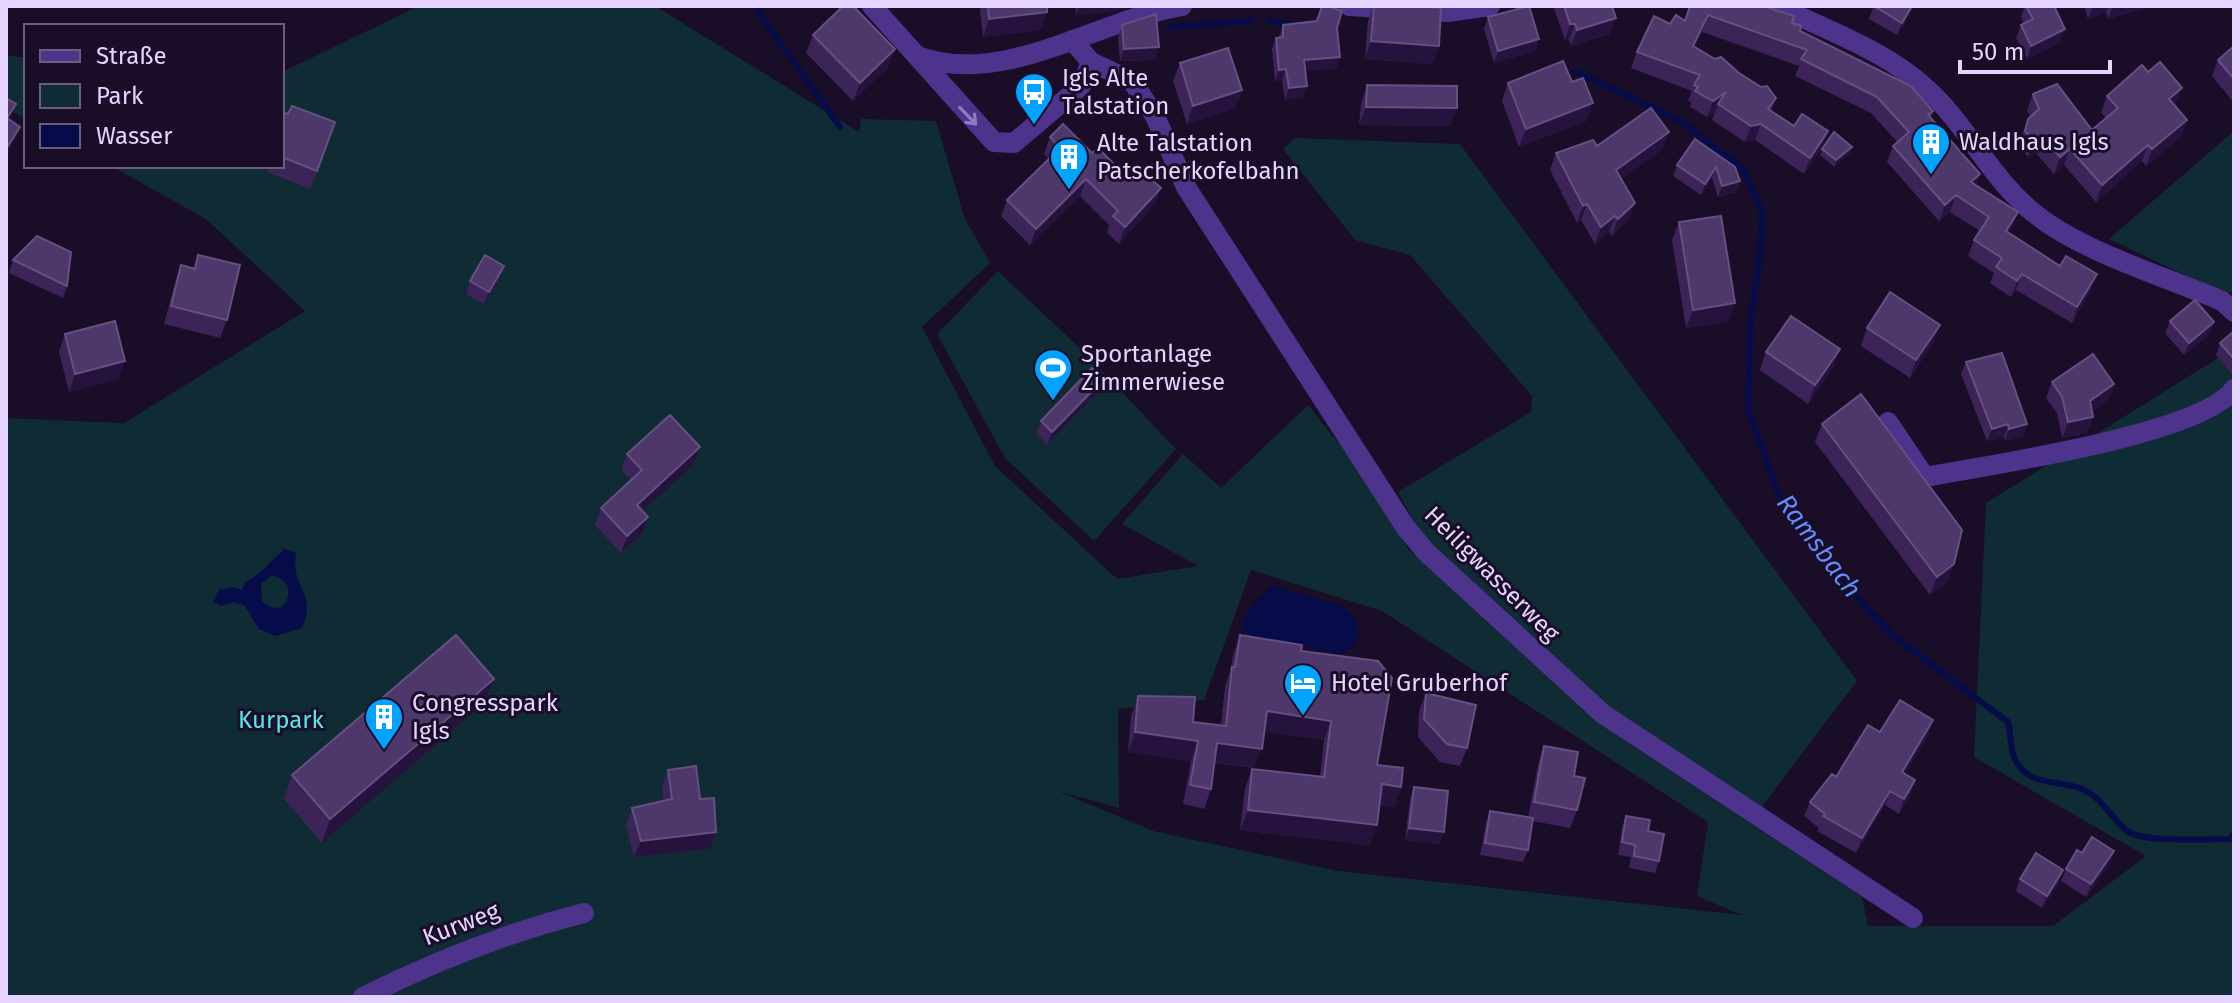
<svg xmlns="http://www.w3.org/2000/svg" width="2240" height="1003" viewBox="0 0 2240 1003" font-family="'Fira Sans',sans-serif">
	<rect width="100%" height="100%" fill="#190d28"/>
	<path fill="#0f2b33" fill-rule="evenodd" d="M419,6H655L859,132L861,119L936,121L965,219L990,263L922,327L995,466L1117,579L1198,566L1122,524L1183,454L1221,488L1308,405L1355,464L1409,550L1555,683L1630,744L1862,897L1868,926H2053L2146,856L1974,757L1986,503L2234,348V997H377L458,946L351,997H6V418L124,423L305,311L206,219L111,166H282V72ZM1251,570L1382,611L1708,822L1697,896L1742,915L1338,871L1153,831L1058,791L1119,808L1118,709L1204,700Z
		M6,55L26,58V119L6,108Z
		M2234,131V292L2223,293L2109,239Z
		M1294,138L1460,144L1857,681L1760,809L1648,739L1515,629L1418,529L1398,492L1531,412L1532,396L1410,255L1355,240L1283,149Z
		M998,271L1087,355L1176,449L1094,541L1005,458L937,334Z"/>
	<path fill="#050c49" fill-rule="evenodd" d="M285,549L296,553C290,589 318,593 302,628L275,636L259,629L245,606L233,602L221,606L213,602L219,590L234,587L242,590L245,582C262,575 270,560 285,549ZM271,576C289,578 294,594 282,607L273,608L262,602L261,584Z
		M1272,586L1342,606L1355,619L1359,635L1353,647L1339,655C1307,643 1273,645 1242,631C1240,612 1259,599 1272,586Z"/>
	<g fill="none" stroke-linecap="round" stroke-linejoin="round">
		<path stroke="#050c49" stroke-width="6" d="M754,6L840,127
			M1269,21L1297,25
			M1170,27L1251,21
			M1574,71L1679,120L1744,170L1762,212L1760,257L1751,315L1748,409L1780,499L1837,576L1891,634L2008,722C2011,733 2010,747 2014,757C2029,791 2063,777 2088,792C2105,802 2112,819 2127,831C2143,843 2208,839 2230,839L2234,833"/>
		<path stroke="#4e338c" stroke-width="20" d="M872,6L994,142L1014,143L1081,86L1091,62
			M1349,6L1448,12L1490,6
			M1777,6C1827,30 1886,51 1927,89C1969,127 1992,182 2039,217C2086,253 2166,277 2222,301L2234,312
			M1072,40L1091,62L1132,81L1155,116L1186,187L1406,528L1426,552L1603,714L1913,918
			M918,56C1003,88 1099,19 1182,6
			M1888,422L1925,477C1988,465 2200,435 2234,389
			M363,997C435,961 505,933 584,913"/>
	</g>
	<path fill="#3c2458" d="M981,6H1047L1041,30L983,37L980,10Z
		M1075,6H1131L1115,11L1076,15Z
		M1373,6H1410L1439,46L1432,64L1365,59L1368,21Z
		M1553,6H1612L1610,34L1571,46L1569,40H1565Z
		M1689,6H1763L1792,23L1800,31L1933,111L1931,118L1980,174L1976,185L2018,212L2009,233L2091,290L2072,323L2016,290L2011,297L1990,283L1994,273L1968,256L1974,240L1980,231L1950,212L1939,221L1887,162L1893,146L1897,142L1871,113L1795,76L1799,66L1702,32L1695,47L1739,73L1776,98L1771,111L1794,126L1828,131L1822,148L1804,174L1755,140L1745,142L1712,120L1715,112L1707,117L1690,107L1691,102L1688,101L1692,91L1631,68L1637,52L1670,24L1685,21Z
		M1874,6H1914L1897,35L1869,19Z
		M2025,6H2054L2061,42L2027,59L2016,38L2021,25L2024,24L2021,17Z
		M2084,6H2148V7L2108,19L2106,12L2088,19Z
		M1488,17L1539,39L1534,51L1494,63L1484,29Z
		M1122,25L1159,47L1154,60L1120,61L1118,38Z
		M1283,25L1337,28L1340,57L1336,68L1306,71L1307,86L1303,97L1285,100L1282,80L1275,81L1272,49L1276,38L1279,37Z
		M813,35L895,49L888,67L853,101L806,53Z
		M2234,46V103L2212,76L2218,60Z
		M1180,63L1242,90L1235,108L1187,124L1173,81Z
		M1508,83L1586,121L1519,147L1502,101Z
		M1367,85L1451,126L1359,125L1361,104Z
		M2033,94L2092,130L2106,118L2101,112L2107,96L2176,104L2174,106L2187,120L2181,137L2146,166L2142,161L2096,202L2064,165L2054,174L2035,152L2028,157L2019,147L2022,135L2028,119L2030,117L2027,110Z
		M282,112L288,114L335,122L310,189L267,172L269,166H282Z
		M1050,137L1092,153L1129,179L1161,188L1155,204L1119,244L1107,233L1109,225L1080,196L1030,245L1001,216L1007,200L1049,159L1044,154Z
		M1695,139L1740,181L1736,192L1718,197L1712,178L1701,195L1673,176L1677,165Z
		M1597,146L1663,149L1621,179L1635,203L1629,219L1612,236L1609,232L1595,244L1581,220L1577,223L1550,170L1556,153Z
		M1822,149L1850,153L1834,167L1820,155Z
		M1679,222L1735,303L1729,321L1686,328L1672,240Z
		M198,255L227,320L220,338L164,324L175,283L181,265L193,268Z
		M13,260L67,286L63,298L9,273Z
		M504,266L499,278L484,304L466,294L470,281Z
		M2170,321L2210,334L2184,355L2165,333Z
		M1940,325L1933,343L1910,378L1861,346L1867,328Z
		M2234,331V372L2232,374L2216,355L2220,343Z
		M65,334L125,361L118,379L69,392L59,352Z
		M1766,352L1833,367L1808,404L1760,370Z
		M1966,362L2027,424L2023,436L2005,441L2004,437L1987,441L1961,374Z
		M1104,379L1099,391L1047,445L1036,433L1041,421Z
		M2052,382L2114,384L2108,400L2092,412L2093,417L2087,433L2062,438L2057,413L2046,398Z
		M1822,424L1947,582L1930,595L1815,442Z
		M627,454L694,464L642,511V534L621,553L595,525L601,508L631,480L621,470Z
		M1240,635L1301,651L1377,765L1401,787L1394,807L1380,805L1370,845L1240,830L1245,788L1252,769L1320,776L1324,740L1264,731L1254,768L1214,763L1211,789L1204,809L1183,804L1191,761L1128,752L1131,716L1138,696L1193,722L1221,726L1225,686L1230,672L1233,655Z
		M1426,693L1467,748L1460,766L1440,762L1418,737L1419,711Z
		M485,702L322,843L284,799L292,775Z
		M1933,720L1928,735L1905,773L1915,780L1910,795L1899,814L1885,805L1856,853L1817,831L1819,828L1804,816L1810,802L1836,777L1880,732Z
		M1544,746L1574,776L1577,810L1570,828L1532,821L1528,850L1523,862L1480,855L1486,823L1490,811L1528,818L1538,764Z
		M668,770L700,799L716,832L710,849L634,857L626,825L632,808L664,801L662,786Z
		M1414,787L1444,832L1439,844L1405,840L1410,799Z
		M1626,816L1648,831L1659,861L1655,873L1629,868L1631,857L1618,855L1622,828Z
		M2114,851L2110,863L2086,897L2061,881L2066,869L2082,853Z
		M2020,879L2059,882L2042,908L2016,891Z"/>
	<path fill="#26133d" d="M1079,6H1131L1115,11L1076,15Z
		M1912,6H1914L1897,35L1902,23Z
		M2093,6H2109L2106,12L2088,19Z
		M2113,6H2148V7L2108,19Z
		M1047,12L1041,30L983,37L989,19Z
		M1708,15L1702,32L1687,62L1693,46Z
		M1616,18L1610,34L1571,46L1577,30Z
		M1570,24H1575L1569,40H1565Z
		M2065,29L2061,42L2027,59L2031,46Z
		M1539,39L1534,51L1494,63L1498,51Z
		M1371,41L1439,46L1432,64L1365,59Z
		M1159,47L1154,60L1120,61L1124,49Z
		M895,49L888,67L853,101L860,83Z
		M1340,57L1336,68L1300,72L1304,60Z
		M1286,69L1282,80L1275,81L1279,70Z
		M1307,86L1303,97L1285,100L1289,88Z
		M2182,88L2176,104L2163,115L2169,99Z
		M1242,90L1235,108L1187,124L1193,106Z
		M1726,92L1718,104L1715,112L1707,117L1713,101Z
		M1593,103L1586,121L1519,147L1526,129Z
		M16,104L10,120H6Z
		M1366,107L1457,108L1451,126L1359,125Z
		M2187,120L2181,137L2146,166L2152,149Z
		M1761,124L1755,140L1745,142L1751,126Z
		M20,127L14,143L6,155V149Z
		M1828,131L1822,148L1804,174L1810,158Z
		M1669,132L1663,149L1610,187L1616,170Z
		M2041,135L2035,152L2028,157L2034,141Z
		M2148,145L2142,161L2096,202L2102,185Z
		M1852,147L1850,153L1834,167L1836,160Z
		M2070,149L2064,165L2054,174L2060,157Z
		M1716,167L1712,178L1701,195L1705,184Z
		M1980,174L1974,190L1971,182Z
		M1086,179L1080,196L1030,245L1036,229Z
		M1740,181L1736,192L1718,197L1722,186Z
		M1161,188L1155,204L1119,244L1125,227Z
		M1956,195L1950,212L1939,221L1945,205Z
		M1635,203L1629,219L1612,236L1618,219Z
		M1587,204L1581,220L1577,223L1583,206Z
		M2018,212L2012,228L2000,247L2006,231Z
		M1615,216L1609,232L1595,244L1601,227Z
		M504,266L499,278L484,304L489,292Z
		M2022,274L2016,290L2011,297L2017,281Z
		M2097,274L2091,290L2072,323L2077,307Z
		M1735,303L1729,321L1686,328L1693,310Z
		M2214,322L2210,334L2184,355L2189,343Z
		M1940,325L1933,343L1910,378L1916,360Z
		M1840,349L1833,367L1808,404L1815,385Z
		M125,361L118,379L69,392L75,374Z
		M1104,379L1099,391L1047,445L1052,432Z
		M2114,384L2108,400L2084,417L2090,401Z
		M2093,417L2087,433L2062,438L2068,422Z
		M2008,424L2004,437L1987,441L1992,429Z
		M2027,424L2023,436L2005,441L2009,429Z
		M700,447L694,464L631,522L637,505Z
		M648,517L642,534L621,553L627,536Z
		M1954,564L1947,582L1930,595L1937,577Z
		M494,679L485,702L322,843L330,819Z
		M1267,711L1331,721L1324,740L1260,731Z
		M1933,720L1928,735L1897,787L1902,772Z
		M1135,732L1198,741L1191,761L1128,752Z
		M1217,743L1262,749L1254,768L1210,762Z
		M1915,780L1910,795L1899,814L1904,799Z
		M1382,784L1401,787L1394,807L1375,804Z
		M1890,791L1885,805L1856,853L1862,838Z
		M1248,810L1377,825L1370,845L1240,830Z
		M1409,828L1444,832L1439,844L1405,840Z
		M716,832L710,849L634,857L641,841Z
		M2114,851L2110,863L2086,897L2091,884Z
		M2063,870L2059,882L2042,908L2047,896Z"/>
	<path fill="#4e376a" stroke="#655081" stroke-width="2" d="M843,6H853L895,49L860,83L813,35Z
		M988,6H1047V12L989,19Z
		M1322,6H1327L1342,11L1337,28L1340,57L1304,60L1307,86L1289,88L1286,69L1279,70L1276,38L1283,37V25L1317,21Z
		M1374,6H1410L1441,8L1439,46L1371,41Z
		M1529,6L1539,39L1498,51L1488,17Z
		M1564,6H1612L1616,18L1577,30L1575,24H1570Z
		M1690,6H1763L1794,16L1792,23L1801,26L1800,31L1911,86L1933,111L1928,115L1980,174L1971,182L2018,212L2006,231L2060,266L2066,256L2097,274L2077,307L2022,274L2017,281L1996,267L2002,258L1974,240L1989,217L1956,195L1945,205L1893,146L1909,132L1877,97L1801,59L1807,50L1708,15L1693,46L1715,59L1721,57L1739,73L1761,87L1767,86L1776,98L1768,109L1794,126L1802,114L1828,131L1810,158L1761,124L1751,126L1718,104L1726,92L1713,101L1695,91L1698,87L1694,85L1700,75L1637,52L1654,16L1670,24L1676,15L1685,21Z
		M1874,6H1912L1902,23Z
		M2026,6H2054L2065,29L2031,46L2021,25L2033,19Z
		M1156,14L1159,47L1124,49L1122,25Z
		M2234,46V79L2218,60Z
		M1228,48L1242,90L1193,106L1180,63Z
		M1563,61L1572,82L1583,78L1593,103L1526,129L1508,83Z
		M2160,62L2182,88L2169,99L2187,120L2152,149L2148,145L2102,185L2070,149L2060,157L2041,135L2034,141L2025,131L2028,119L2039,109L2033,94L2057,84L2092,130L2118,108L2107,96L2142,65L2148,72Z
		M1367,85L1457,86V108L1366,107Z
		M6,98L16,104L7,118L20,127L6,149Z
		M292,106L335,122L317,171L282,157V112L288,114Z
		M1651,108L1669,132L1616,170L1635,203L1618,219L1615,216L1601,227L1587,204L1583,206L1556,153L1593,140L1597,146Z
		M1063,124L1092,153L1098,148L1129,179L1139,168L1161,188L1125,227L1113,216L1118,211L1086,179L1036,229L1007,200L1060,148L1050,137Z
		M1834,132L1852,147L1836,160L1822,149Z
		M1695,139L1735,167L1740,181L1722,186L1716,167L1705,184L1677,165Z
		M1721,216L1735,303L1693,310L1679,222Z
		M37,236L71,252L67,286L13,260Z
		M198,255L240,265L227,320L171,306L181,265L195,269Z
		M485,255L504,266L489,292L470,281Z
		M1890,292L1940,325L1916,360L1867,328Z
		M2195,300L2214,322L2189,343L2170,321Z
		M1791,316L1840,349L1815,385L1766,352Z
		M115,321L125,361L75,374L65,334Z
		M2234,331V359L2220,343Z
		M2002,353L2027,424L2009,429L2008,424L1992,429L1966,362Z
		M2093,354L2114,384L2090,401L2093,417L2068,422L2062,397L2052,382Z
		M1092,368L1104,379L1052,432L1041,421Z
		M1861,394L1962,530L1954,564L1937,577L1822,424Z
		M670,415L700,447L637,505L648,517L627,536L601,508L642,470L627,454Z
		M456,635L494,679L330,819L292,775Z
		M1240,635L1302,645L1301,651L1378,661L1392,678L1377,765L1403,768L1401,787L1382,784L1377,825L1248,810L1252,769L1324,777L1331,721L1267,711L1262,749L1217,743L1211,789L1190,785L1198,741L1135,732L1138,696L1195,697L1193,722L1226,726L1232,667H1235Z
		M1426,693L1476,705L1467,748L1447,744L1424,719Z
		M1900,700L1933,720L1902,772L1915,780L1904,799L1890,791L1862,838L1823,816L1825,814L1810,802L1832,774L1836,777L1868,725L1880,732Z
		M1544,746L1578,752L1574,776L1585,778L1577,810L1534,802Z
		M696,766L700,799L714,798L716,832L641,841L632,808L672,799L668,770Z
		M1414,787L1448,791L1444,832L1409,828Z
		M1490,811L1533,818L1528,850L1485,843Z
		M1626,816L1650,820L1648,831L1664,834L1659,861L1634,856L1635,845L1622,842Z
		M2092,837L2114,851L2091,884L2066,869L2077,850L2082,853Z
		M2036,853L2063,870L2047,896L2020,879Z"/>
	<defs><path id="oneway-shaft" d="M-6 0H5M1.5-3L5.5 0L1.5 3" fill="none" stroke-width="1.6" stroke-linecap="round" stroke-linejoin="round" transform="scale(2)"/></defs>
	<use stroke="#927bc0" href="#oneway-shaft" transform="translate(968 116) rotate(46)"/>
	<defs>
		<symbol id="bus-pin" viewBox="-11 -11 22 30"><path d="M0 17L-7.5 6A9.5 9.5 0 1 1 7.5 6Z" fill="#00a3ff" stroke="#190d28"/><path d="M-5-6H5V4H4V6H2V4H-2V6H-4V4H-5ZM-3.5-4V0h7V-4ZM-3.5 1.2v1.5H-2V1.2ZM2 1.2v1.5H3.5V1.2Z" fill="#fff"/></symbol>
		<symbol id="building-pin" viewBox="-11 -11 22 30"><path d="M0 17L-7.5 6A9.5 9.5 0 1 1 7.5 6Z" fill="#00a3ff" stroke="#190d28"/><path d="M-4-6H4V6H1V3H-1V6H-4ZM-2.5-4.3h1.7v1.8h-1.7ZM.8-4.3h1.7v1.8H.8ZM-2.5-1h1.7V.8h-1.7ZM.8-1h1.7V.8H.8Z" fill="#fff"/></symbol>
		<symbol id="stadium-pin" viewBox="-11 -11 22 30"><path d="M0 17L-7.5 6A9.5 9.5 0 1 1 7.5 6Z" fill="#00a3ff" stroke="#190d28"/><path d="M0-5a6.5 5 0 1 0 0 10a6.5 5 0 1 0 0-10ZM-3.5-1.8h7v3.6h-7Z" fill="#fff"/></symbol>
		<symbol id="hotel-pin" viewBox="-11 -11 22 30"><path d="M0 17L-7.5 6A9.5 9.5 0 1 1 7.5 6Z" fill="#00a3ff" stroke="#190d28"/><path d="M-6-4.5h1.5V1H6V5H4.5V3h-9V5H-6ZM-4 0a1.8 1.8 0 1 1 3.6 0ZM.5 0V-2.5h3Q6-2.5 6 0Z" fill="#fff"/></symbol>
	</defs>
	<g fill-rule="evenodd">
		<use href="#bus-pin" x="1012" y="70" width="44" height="60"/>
		<use href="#building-pin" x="1909" y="120" width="44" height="60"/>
		<use href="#building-pin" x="1047" y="135" width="44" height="60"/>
		<use href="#stadium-pin" x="1031" y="346" width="44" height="60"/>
		<use href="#hotel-pin" x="1281" y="661" width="44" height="60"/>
		<use href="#building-pin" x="362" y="695" width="44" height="60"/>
	</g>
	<g text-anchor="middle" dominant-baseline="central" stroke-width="6" stroke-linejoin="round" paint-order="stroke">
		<g font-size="24" fill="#e4d4ff" stroke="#190d28" text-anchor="start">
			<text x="1062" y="78">Igls Alte<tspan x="1062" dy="28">Talstation</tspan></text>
			<text x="1959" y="142">Waldhaus Igls</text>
			<text x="1097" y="143">Alte Talstation<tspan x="1097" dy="28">Patscherkofelbahn</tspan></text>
			<text x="1081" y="354">Sportanlage<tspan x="1081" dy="28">Zimmerwiese</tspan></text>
			<text x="1331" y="683">Hotel Gruberhof</text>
			<text x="412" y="703">Congresspark<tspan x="412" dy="28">Igls</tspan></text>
		</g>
		<g font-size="24" fill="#e4d4ff" stroke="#190d28">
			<text transform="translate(1492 574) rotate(45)">Heiligwasserweg</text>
			<text transform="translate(461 924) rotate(-21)">Kurweg</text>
		</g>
		<g font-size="24" fill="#53eaec" stroke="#190d28">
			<text x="281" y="720">Kurpark</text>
		</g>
		<g font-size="26" font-style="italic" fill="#628dff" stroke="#190d28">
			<text transform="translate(1819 546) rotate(53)">Ramsbach</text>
		</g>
	</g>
	<rect width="2240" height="1003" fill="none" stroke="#e4d4ff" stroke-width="16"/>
	<rect x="24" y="24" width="260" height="144" fill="#190d28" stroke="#6a5d7e" stroke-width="2"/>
	<rect x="40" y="50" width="40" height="12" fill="#4e338c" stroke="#6a5d7e" stroke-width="2"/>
	<text x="96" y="64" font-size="24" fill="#e4d4ff">Straße</text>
	<rect x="40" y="84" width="40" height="24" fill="#0f2b33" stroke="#6a5d7e" stroke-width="2"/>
	<text x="96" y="104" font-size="24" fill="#e4d4ff">Park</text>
	<rect x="40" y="124" width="40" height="24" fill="#050c49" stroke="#6a5d7e" stroke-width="2"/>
	<text x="96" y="144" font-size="24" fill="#e4d4ff">Wasser</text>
	<path d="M1960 60v12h150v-12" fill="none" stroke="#e4d4ff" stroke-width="4"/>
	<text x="1972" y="60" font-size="24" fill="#e4d4ff" stroke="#190d28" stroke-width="6" paint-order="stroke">50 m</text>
</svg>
